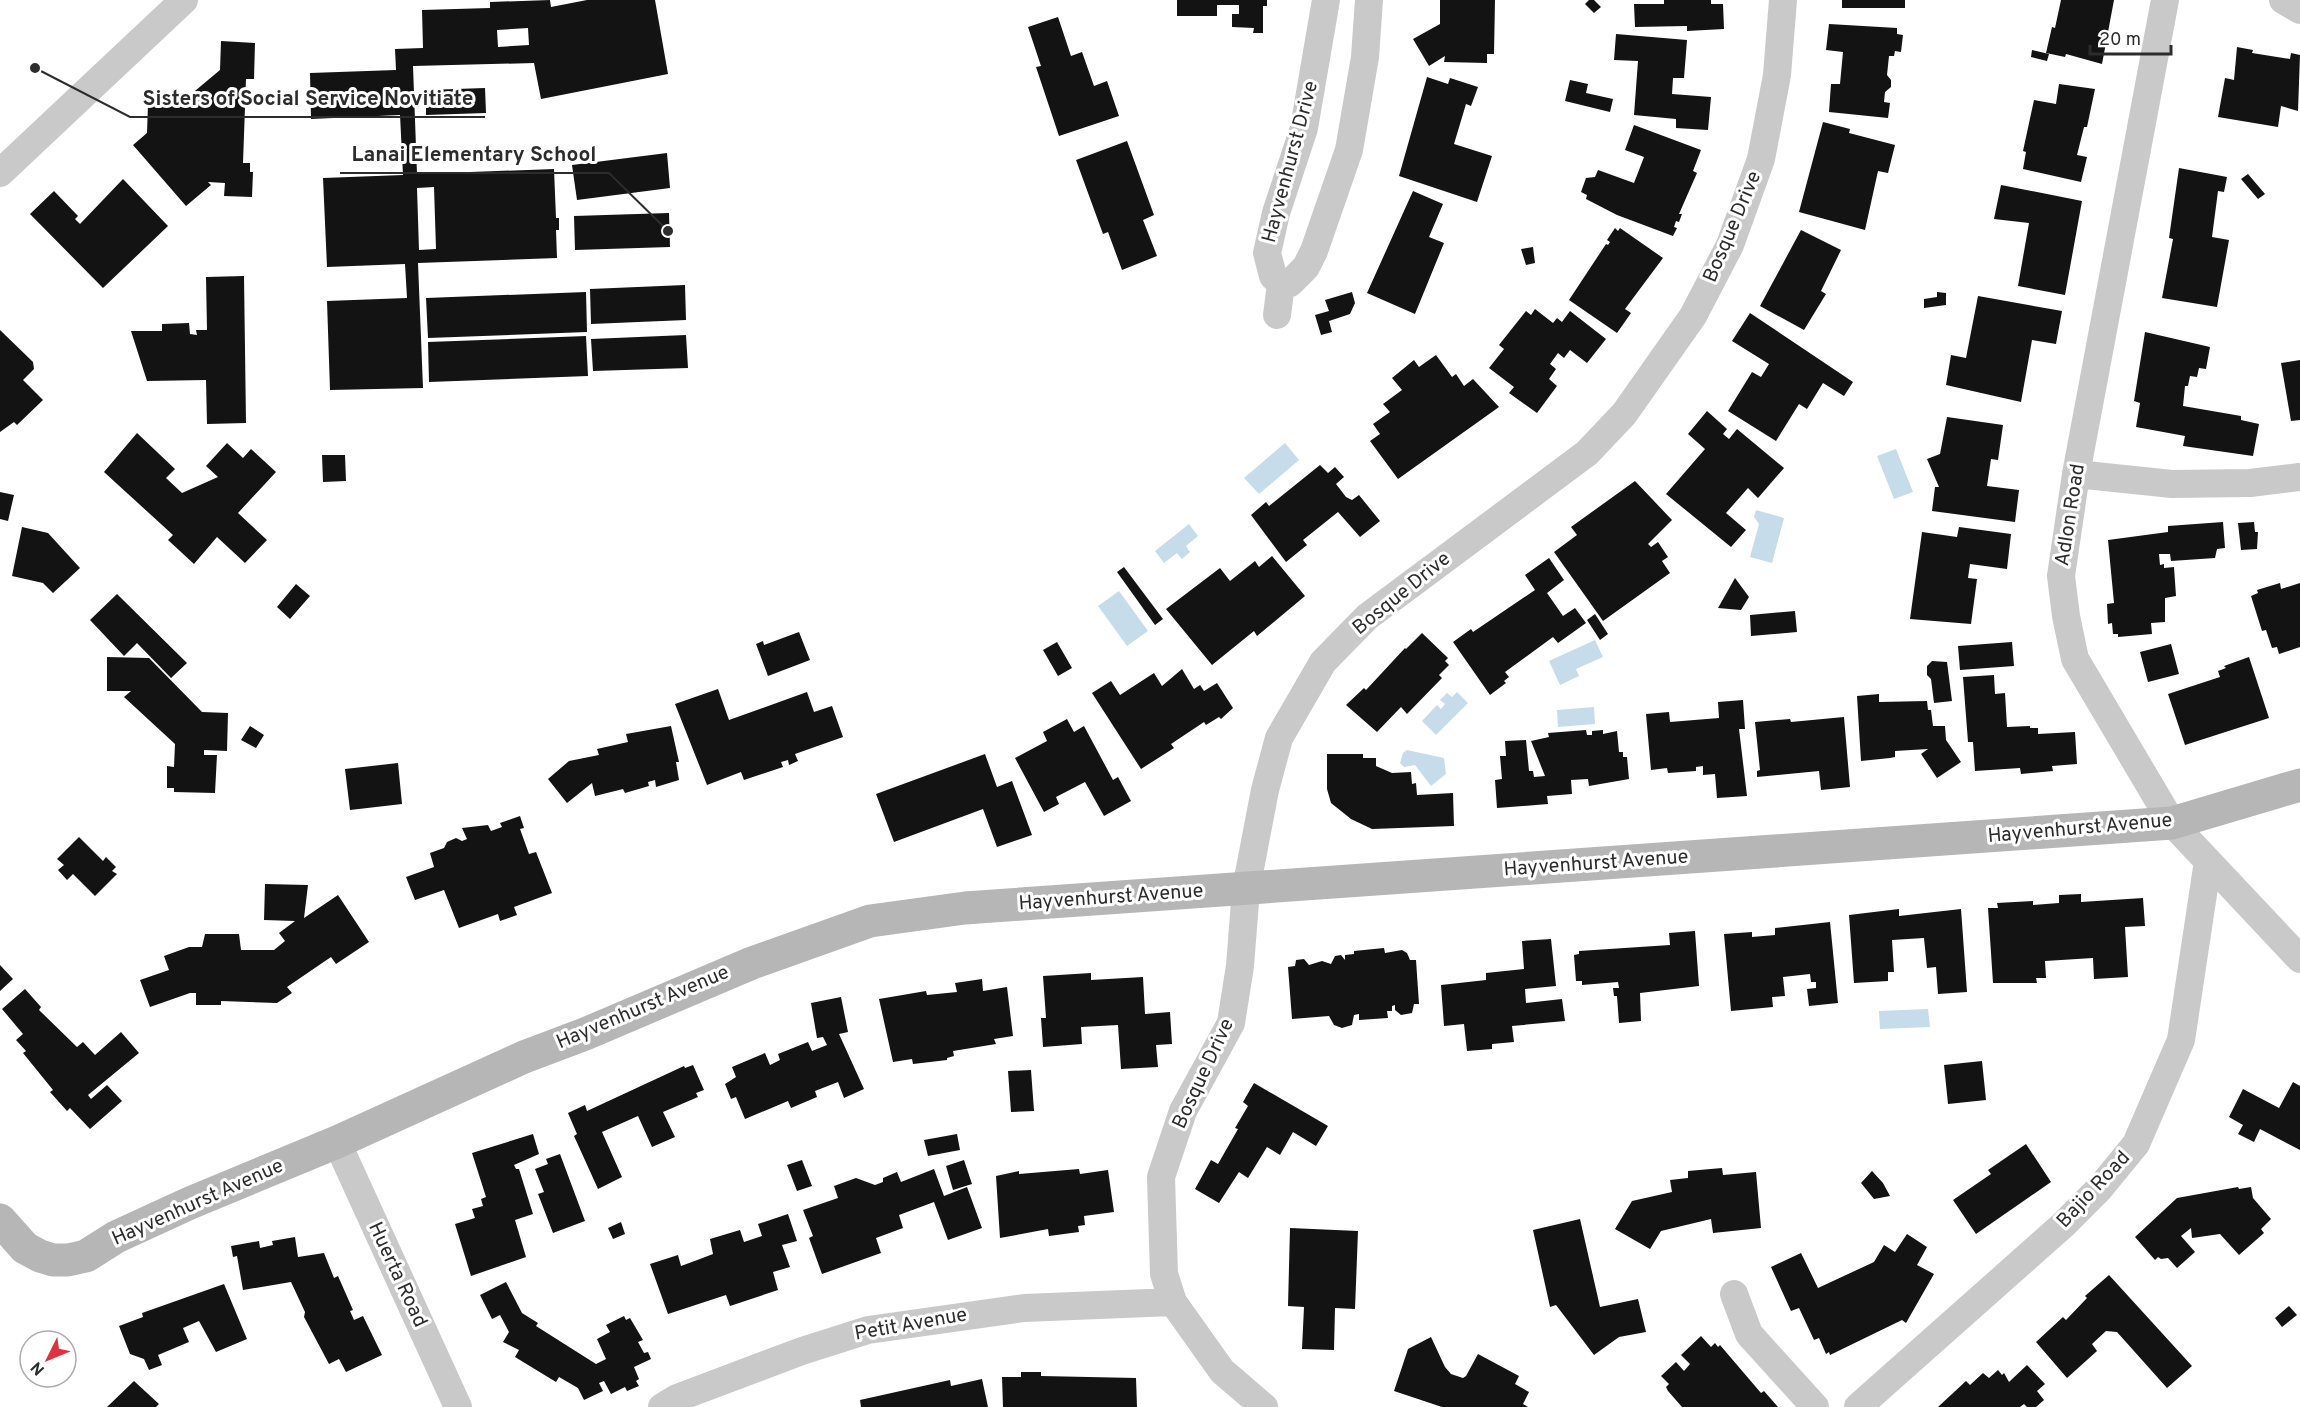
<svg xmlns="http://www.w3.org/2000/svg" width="2300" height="1407" viewBox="0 0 2300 1407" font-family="Overpass,sans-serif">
	<rect width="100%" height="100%" fill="#fff"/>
	<path fill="#c6dcea" d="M1285,443L1299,460L1259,494L1244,478Z
		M1896,449L1913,492L1894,499L1877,456Z
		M1756,510L1784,518L1772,563L1750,557L1759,524L1754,517Z
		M1189,524L1198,536L1186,546L1190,552L1182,559L1177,553L1164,563L1155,551Z
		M1119,591L1148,631L1127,646L1098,606Z
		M1595,640L1603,657L1576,669L1579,676L1560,685L1549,661Z
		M1457,692L1468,703L1436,735L1422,721L1437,705L1441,709L1445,704L1440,700L1447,693L1452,697Z
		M1594,707L1595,724L1558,727L1557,710Z
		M1407,750L1444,758L1446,774L1431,786L1415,765L1404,767L1400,763L1403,753Z
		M1928,1009L1930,1027L1880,1029L1879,1011Z"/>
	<path fill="#131313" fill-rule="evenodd" d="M550,0L551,7L587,0H655L668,74L541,99L534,63L413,66L417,174L554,169L556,218H559V230H556L557,258L418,263L423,388L330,390L327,301L407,298L405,264L327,267L323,178L403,175L400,115L311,119L310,73L396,70L395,49L423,48L422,10L490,8V2ZM528,28L529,45L498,47L497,30ZM434,187L436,249L419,250L417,188Z
		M1177,0H1267V6H1263V33H1253L1254,28L1232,27V14H1239V5H1217V16H1177Z
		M1440,0H1495L1494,54H1487V63L1444,62L1445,56L1429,66L1413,39L1440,24Z
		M1589,0H1594L1601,7L1594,13L1585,4Z
		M1664,0H1711V4H1723L1724,29L1687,31V26L1635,27L1634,4H1664Z
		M1842,0H1905V8H1842Z
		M2061,0H2114L2102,64L2066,54L2065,57L2046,53L2052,27L2055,28Z
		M1058,17L1071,56L1082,52L1094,86L1107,81L1119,116L1059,136L1036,67L1041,66L1028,27Z
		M1829,24L1897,28V34L1903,35L1901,52L1895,51L1894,56H1889L1887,75L1891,80V87L1885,92L1884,102L1890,103L1888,118L1829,112L1831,84H1840L1843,52L1826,50Z
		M1616,34L1687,40L1684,78H1673L1672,94L1711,97L1708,130L1676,128V119L1634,115L1638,61L1614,60Z
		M221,41L255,43L254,79H246L243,163H250V172H253L252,197L224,196L225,183L208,182L211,185L186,206L133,145L147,133L148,104L177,106L220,70Z
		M2237,47L2253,50L2252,53L2290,59L2291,53L2300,55L2298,111L2281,106L2278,127L2218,117L2225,78L2234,80Z
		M2032,50L2049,54L2047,61L2031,57Z
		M1427,77L1448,84L1450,78L1478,87L1471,106L1466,104L1454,144L1492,156L1477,202L1399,176Z
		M1570,80L1588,84L1586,93L1613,99L1610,112L1565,101Z
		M2059,84L2095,89L2087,127H2084L2077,155L2087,157L2081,182L2023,169L2026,152L2023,151L2034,100L2056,104Z
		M485,88L486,113L426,115V90Z
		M1823,122L1850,129L1849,133L1895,145L1888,173L1878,171L1865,230L1799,212Z
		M1634,125L1701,150L1693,171L1697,173L1679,214H1682L1679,222L1676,221L1674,227L1677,228L1673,236L1617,215L1586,199L1587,195L1581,192L1586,178L1595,177L1598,170L1634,183L1644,157L1625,150Z
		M1127,141L1154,215L1143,220L1157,256L1122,270L1108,232L1103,234L1076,160Z
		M667,153L670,188L577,200L572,165Z
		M2179,168L2227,177L2224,192L2218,191L2212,237L2229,240L2217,307L2162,298L2173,239L2169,238Z
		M2248,174L2265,194L2258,199L2241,179Z
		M123,179L168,226L103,288L30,214L54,191L78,216L75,219L80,224Z
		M2001,185L2082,201L2065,295L2018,286L2029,223L1994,219Z
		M1413,191L1443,204L1429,237L1444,243L1415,314L1367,293Z
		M669,213L670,247L575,250L574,216Z
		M1615,228L1618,231L1620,228L1663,258L1625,309L1631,313L1617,333L1569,300L1606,244L1608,245L1610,242L1607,240Z
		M1801,230L1841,250L1821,291L1826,294L1804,330L1760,306Z
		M1533,247L1535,263L1526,265L1521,249Z
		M244,276L246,423L207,424L206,380L147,381L131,331H162V324L189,323L190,334L197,335L196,330H207L206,277Z
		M685,285L686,320L591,324L590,289Z
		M586,292L587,332L428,338L426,298Z
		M1352,292L1355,303L1350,314L1329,321L1332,332L1321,335L1315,315L1329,311L1325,300Z
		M1937,292L1946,293V305L1924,308V299L1937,297Z
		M1978,296L2062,311L2056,344L2032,340L2021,402L1946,385L1951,355L1966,358Z
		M1535,309L1553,323L1557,318L1562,322L1570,311L1606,339L1587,363L1570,350L1564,358L1558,353L1550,364L1556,369L1549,379L1557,386L1537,413L1509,393L1514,387L1489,368L1504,349L1499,345L1526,311L1531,315Z
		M1750,313L1853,382L1844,396L1823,383L1807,409L1799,404L1776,441L1728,411L1752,372L1761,377L1769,364L1732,341Z
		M0,330L33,362L34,369L23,380L43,400L17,425L14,422L0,432Z
		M2145,332L2210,347L2206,369L2199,368L2197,377L2190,376L2188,386H2185L2183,406L2241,416V420L2259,424L2253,456L2183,446L2185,436L2136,427L2140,403L2134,401Z
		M686,335L688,368L593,371L591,339Z
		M586,336L588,376L429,382L428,342Z
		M1436,355L1452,377L1456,374L1464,386L1473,379L1499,407L1398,479L1370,441L1380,434L1373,424L1390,412L1383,404L1402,390L1392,378L1414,360L1419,367Z
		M2300,360V420L2291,421L2281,363Z
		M1707,411L1727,429L1723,434L1729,439L1737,429L1784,468L1758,498L1748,488L1726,513L1746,530L1731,547L1666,494L1705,449L1688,434Z
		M1947,417L2003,425L1998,460L1991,459L1987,486L2019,490L2015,522L1932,511L1935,487H1939L1927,459L1940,454Z
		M137,433L175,469L166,478L182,493L218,477L206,466L227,443L243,458L251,449L276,472L238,513L267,540L245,563L217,537L194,564L168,540L173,535L104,472Z
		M322,455H345L346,481L323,482Z
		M1320,465L1328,473L1335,467L1344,477L1336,484L1346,497L1352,500L1359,495L1380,521L1360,537L1338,512L1303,540L1307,545L1286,562L1251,515L1266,502L1269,506Z
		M1635,481L1672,520L1648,544L1651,547L1658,542L1668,557L1662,561L1670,573L1603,621L1554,552L1577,535L1571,527Z
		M0,492L14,495L8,521L0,519Z
		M2223,522L2225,548L2217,549L2215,558L2171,561L2170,554H2159L2160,565L2164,564V568L2174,567L2176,596L2165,598V622L2151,623L2152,634L2118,637V634H2113L2112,623L2108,624L2107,604L2114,603L2108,540L2168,532V526Z
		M2254,522L2255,532H2258L2257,549L2241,550L2238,523Z
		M22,527L48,533L80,568L53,593L43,583L12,576Z
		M1959,527L2011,534L2007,569L1970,564L1968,578L1977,579L1971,624L1910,619L1922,532L1957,537Z
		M1272,556L1305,596L1257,636L1254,631L1212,665L1166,609L1220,568L1230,581L1255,561L1259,567Z
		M1549,558L1564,580L1547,593L1563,616L1575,608L1586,623L1558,643L1553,637L1505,672L1509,677L1504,681L1506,683L1490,695L1453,642L1471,629L1473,632L1535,590L1525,575Z
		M1124,567L1163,619L1155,625L1117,572Z
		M1735,578L1749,597L1741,610L1718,608Z
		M2280,583L2281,589L2300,583V647L2279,654L2277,647L2272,648L2266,630L2262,631L2251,596L2258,593L2257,590Z
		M296,584L310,596L290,619L277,607Z
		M117,594L187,663L171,678L137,643L124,656L90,620Z
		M1795,611L1797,632L1751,636L1750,615Z
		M1595,614L1608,634L1600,640L1587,620Z
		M799,632L810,660L768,676L756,644L763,641L764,645Z
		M1422,633L1448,658L1445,661L1449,665L1439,675L1442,678L1407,714L1401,707L1377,732L1346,705L1364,688L1366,690L1405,648L1406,649Z
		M1057,642L1072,668L1058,676L1043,650Z
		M2012,642L2014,666L1960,670L1958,646Z
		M2171,644L2179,674L2148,682L2140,652Z
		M107,657L149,658L202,712L228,713L227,751L204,750V755H217L215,793L174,792V788H167V766L174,767L175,744L124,697L131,691H107Z
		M2249,657L2269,718L2185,745L2168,694L2220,677L2218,671L2226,668L2224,666Z
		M1932,661L1947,662L1952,701L1934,703L1931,679L1927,675V666Z
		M1182,669L1194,689L1200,685L1204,691L1217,683L1233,708L1221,719L1219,717L1206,725L1204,722L1171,744L1174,748L1141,769L1092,693L1111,681L1120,695L1154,673L1162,686Z
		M1994,675L1995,694L2005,693L2007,727L2030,726V728H2038V734L2075,732L2077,764L2052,766L2053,771L2021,774L2020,768L1975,771L1973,742H1968L1963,677Z
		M718,689L729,720L807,692L814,712L832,706L843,737L795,754L798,761L789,765L788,760L781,762L783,767L744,780L741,772L707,785L675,704Z
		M1879,694V702L1927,701L1928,710H1931L1933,726H1945L1946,740L1961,762L1937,778L1921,754L1928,749L1895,751V757L1890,758L1861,761L1857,696Z
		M1743,700L1745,729H1739L1747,796L1717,798L1715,774L1703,775V766L1696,767V771L1668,773L1667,768L1651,770L1646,714L1669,712L1670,722L1719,718L1718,702Z
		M1844,717L1850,787L1821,790L1819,771L1757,777V771L1760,770L1755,722L1790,719L1791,722Z
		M1067,719L1074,732L1084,726L1113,780L1118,777L1131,801L1104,816L1085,782L1056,797L1059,804L1044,812L1015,758L1047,741L1043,732Z
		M250,726L264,735L256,748L241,740Z
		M671,726L679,762H676L679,780L656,787L655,780L648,782L649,786L625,793L623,789L595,796L592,783L567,803L548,779L569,761L599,755L597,749L628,742L626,734Z
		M1586,730L1587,735H1592V731L1603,730V734L1617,731L1619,752H1623V757H1627L1629,779L1589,786L1588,779L1571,780L1572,794L1547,796L1548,804L1497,808L1495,780L1502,779L1500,756H1506L1505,741L1526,740L1529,771H1533L1534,777L1545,776L1531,741L1549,737L1548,733Z
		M985,754L997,787L1012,781L1032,835L997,847L983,809L894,842L876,794Z
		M1327,754H1363V758H1376V766L1392,773L1411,772L1412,784L1416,783L1417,795L1453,793L1454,826L1372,829L1351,819L1331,803L1327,789Z
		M398,763L402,804L350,810L345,769Z
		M520,816L524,828L520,829L529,854L536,852L552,893L514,907L517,915L500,921L498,914L459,928L444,890L415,900L406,877L434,867L430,853L444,848L447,842L456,838L462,841L467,839L462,828L488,825L491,831L502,827L500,823Z
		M79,837L103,861L106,857L116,867L112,871L117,874L95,896L73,874L67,880L58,870L64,865L57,859Z
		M265,884L308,885L304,918L338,895L369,942L336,964L331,957L287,987L292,993L277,1003L221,1001V1005H196V993H190L150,1007L140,980L169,970L164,956L189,947H202L205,934H239L241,950H274L285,941L279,933L295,921L264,920Z
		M2081,894V902L2143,898L2145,926L2125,927L2128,977L2094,979L2093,958L2045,961L2046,978H2036L2037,983H1993L1988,908H1998L1997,903L2033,901V905L2059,903V895Z
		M1899,909V916L1961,909L1967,992L1938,994L1936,967L1927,968L1924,938L1892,940L1894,972H1888V981L1854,983L1849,915Z
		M1830,922L1838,1003L1809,1006L1807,989L1816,988V982H1811L1810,974L1783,977L1785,996L1772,997L1773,1007L1731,1011L1724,934L1752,932V937L1775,935V928Z
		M1695,931L1699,986L1640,993L1641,1021L1619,1023L1617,996H1614L1613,988H1619L1618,982L1582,985V981H1576L1574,955L1579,954V951L1670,945L1669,933Z
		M1551,939L1556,986L1525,989L1526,1003L1562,999L1565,1021L1512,1026L1514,1042L1492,1044V1049L1467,1051L1464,1024L1444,1026L1441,985L1486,980V973L1524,969L1522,941Z
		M1384,948L1385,953L1402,950L1407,953L1410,960H1416L1419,1004H1414L1412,1013L1401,1015L1395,1010V1005L1392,1006V1011H1387L1388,1018L1359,1020V1014L1354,1015L1352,1025L1342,1028L1334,1025L1329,1016L1292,1019L1288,967L1295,966L1296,960L1304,959L1309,965L1322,961L1331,964L1335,956L1341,955L1345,960V955L1354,954V951Z
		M0,965L13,979L0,991Z
		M1091,973V980L1143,977L1145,1014L1170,1012L1172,1044L1156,1045L1158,1067L1121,1069L1118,1025L1081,1027L1082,1044L1043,1047L1041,1018H1046L1043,976Z
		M982,979L983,991L1007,987L1013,1036L994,1039L996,1044L953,1051L954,1056L947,1058V1060L913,1064L912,1059L893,1062L879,999L926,991L927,995L957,992L955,983Z
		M25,989L41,1007L39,1010L77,1047L83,1042L95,1055L121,1032L139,1053L88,1095L91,1099L107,1085L122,1101L90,1129L70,1108L67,1111L50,1092L53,1090L23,1053L26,1051L16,1040L23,1034L2,1009Z
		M841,997L848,1032L839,1034L864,1089L844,1098L838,1082L815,1091L817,1097L791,1108L788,1101L745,1119L736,1097L731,1099L725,1084L736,1077L732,1067L765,1053L770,1065L780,1060L778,1054L808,1042L812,1051L827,1045L823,1037L817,1038L811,1003Z
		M1982,1061L1986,1100L1948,1104L1944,1065Z
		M693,1065L704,1090L696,1093L698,1097L663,1112L675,1137L652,1147L638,1116L602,1132L622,1177L598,1189L574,1136L577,1134L568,1113L585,1105L587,1111L684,1066L685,1068Z
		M1031,1070L1034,1111L1011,1112L1008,1071Z
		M2293,1082L2300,1086V1150L2260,1129L2254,1142L2238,1134L2243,1125L2229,1117L2243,1089L2279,1108Z
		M1254,1083L1328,1126L1316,1146L1293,1132L1280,1155L1267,1147L1248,1178L1239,1172L1219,1203L1195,1189L1211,1160L1218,1164L1238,1129L1235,1128L1248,1106L1243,1102Z
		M533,1134L539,1154L514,1165L516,1169H519L533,1214L515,1220L526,1257L471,1276L455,1224L475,1218L472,1209L483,1206L481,1199L486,1197L472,1153Z
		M957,1134L960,1150L928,1156L924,1140Z
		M2026,1144L2051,1182L1976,1234L1953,1200L1991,1174L1988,1170Z
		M560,1154L585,1221L553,1233L538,1194L544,1192L535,1169L548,1164L546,1159Z
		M802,1160L812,1186L797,1191L787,1165Z
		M964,1160L972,1184L953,1190L946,1166Z
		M1722,1168L1723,1175L1756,1172L1761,1228L1713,1233L1711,1219L1661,1231L1650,1249L1615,1229L1632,1201L1672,1192L1670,1180L1688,1178V1171Z
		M934,1169L944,1196L967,1187L982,1228L948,1240L934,1202L899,1215L903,1228L876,1238L881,1253L822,1274L809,1238L813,1236L803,1210L838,1198L834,1186L856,1178L875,1185L883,1182V1178L897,1172L901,1182Z
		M1079,1169L1080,1174L1108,1170L1114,1212L1084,1216L1085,1225L1078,1226L1079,1232L1049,1236L1048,1229L1000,1238L996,1176L1019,1171V1174Z
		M1872,1171L1883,1183L1890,1196L1874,1199L1861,1183Z
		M2238,1187L2239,1189L2251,1187L2253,1198L2271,1219L2261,1229L2264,1233L2239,1255L2220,1234L2192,1238L2191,1228L2181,1236L2195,1252L2177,1268L2168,1258L2161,1259L2158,1257L2155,1260L2135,1237L2177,1198Z
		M788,1214L797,1241L782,1245L790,1267L773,1272L778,1290L730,1306L726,1295L668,1314L650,1264L678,1255L681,1266L700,1259L713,1254L710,1239L740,1230L744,1242L762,1236L758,1224Z
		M1580,1219L1600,1307L1638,1299L1646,1332L1619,1337L1594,1355L1556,1305L1550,1307L1533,1230Z
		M621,1222L625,1234L613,1239L608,1228Z
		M1290,1228L1358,1231L1355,1309L1335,1308L1334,1350L1302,1349L1304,1307L1288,1306Z
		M1907,1234L1927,1247L1917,1265L1934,1274L1906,1323L1902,1320L1830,1355L1829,1352L1826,1354L1819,1338L1814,1340L1799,1308L1791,1311L1771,1267L1801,1253L1818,1288L1874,1262L1884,1245L1895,1252Z
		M295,1237L298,1257L324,1253L334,1278L338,1276L353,1310L350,1311L354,1320L363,1316L382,1355L346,1372L339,1359L329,1364L304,1317L305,1312L291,1282L243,1290L237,1256L233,1257L231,1246L259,1241L260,1248L273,1245L272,1241Z
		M2109,1275L2192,1366L2167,1388L2117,1332L2106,1331L2092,1344L2097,1351L2067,1378L2036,1342L2063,1317L2066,1320L2087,1298L2085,1296Z
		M506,1282L522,1313L538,1323L536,1326L596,1364L606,1359L597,1339L610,1332L606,1325L624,1316L626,1320L630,1318L643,1340L638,1342L644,1353L648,1352L651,1359L634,1367L639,1379L636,1381L639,1386L627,1391L625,1387L611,1394L604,1381L599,1383L603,1391L584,1400L578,1388L559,1377L556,1382L515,1357L519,1350L503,1342L509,1332L500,1315L492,1319L480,1295Z
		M224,1284L247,1339L216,1352L199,1321L183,1328L189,1342L158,1355L162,1365L149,1370L144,1359L130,1354L119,1326L143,1317L142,1313Z
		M2289,1306L2297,1315L2282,1327L2275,1318Z
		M1701,1336L1711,1347L1715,1343L1718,1347L1720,1345L1761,1393L1764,1391L1778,1407H1682L1668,1391L1666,1387L1669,1384L1661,1376L1676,1362L1684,1371L1690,1364L1681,1355Z
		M1431,1337L1445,1367L1451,1374L1463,1378L1466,1376L1478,1354L1519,1376L1515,1384L1529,1392L1523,1404L1528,1407H1442L1394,1391L1408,1349Z
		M2027,1365L2045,1384L2037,1391L2044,1400L2036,1407H2027L2024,1404L2020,1407H1938L1966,1381L1970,1385L1983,1373L1989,1378L1998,1370L2002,1375L2004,1373L2009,1382Z
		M1021,1372H1041V1376L1136,1378L1137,1407H1003L1002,1377H1021Z
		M982,1379L988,1407H861L860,1400L950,1380L951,1386Z
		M134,1381L159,1404L156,1407H107Z"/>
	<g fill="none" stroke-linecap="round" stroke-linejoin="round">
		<path stroke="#c9c9c9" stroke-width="28" d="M1326,0L1304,128L1276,213L1267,253L1273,276L1281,284L1290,283L1306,267L1314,251L1349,150L1365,57L1369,0
			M2165,0L2076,474L2061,576L2066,616L2075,659L2172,823L2300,959
			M2283,0L2300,10
			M0,173L184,0
			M1277,315L1281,284
			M2076,474L2172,484L2250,483L2300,477
			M337,1142L458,1407
			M1734,1294L1749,1334L1815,1407
			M662,1407L677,1398L802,1351L868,1330L1024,1308L1173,1302
			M1264,1407L1222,1371L1173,1302L1164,1274L1161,1177L1183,1111L1231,1023L1240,966L1246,889L1265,790L1279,738L1323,662L1367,617L1587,453L1624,414L1693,316L1730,245L1761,159L1777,75L1783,0
			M1858,1407L2063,1225L2100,1188L2136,1144L2181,1040L2208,861"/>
		<path stroke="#b6b6b6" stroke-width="33" d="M0,1220L25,1248L40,1256L53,1260H68L86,1256L116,1237L190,1203L337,1142L524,1057L585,1034L752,963L870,921L965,908L2172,823L2300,785"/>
	</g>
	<g text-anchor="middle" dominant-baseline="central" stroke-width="6" stroke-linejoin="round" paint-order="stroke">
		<g font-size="20" fill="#2c2c2c" stroke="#fff">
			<text transform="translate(1291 162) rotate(-75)">Hayvenhurst Drive</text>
			<text transform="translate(1733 227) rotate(-67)">Bosque Drive</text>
			<text transform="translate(2071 515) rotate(-81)">Adlon Road</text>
			<text transform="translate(1402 594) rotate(-39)">Bosque Drive</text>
			<text transform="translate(2080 829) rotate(-5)">Hayvenhurst Avenue</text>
			<text transform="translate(1596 864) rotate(-4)">Hayvenhurst Avenue</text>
			<text transform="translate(1111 898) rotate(-4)">Hayvenhurst Avenue</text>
			<text transform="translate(643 1008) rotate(-23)">Hayvenhurst Avenue</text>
			<text transform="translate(1204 1074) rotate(-65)">Bosque Drive</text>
			<text transform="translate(2094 1190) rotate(-47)">Bajio Road</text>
			<text transform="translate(198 1203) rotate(-24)">Hayvenhurst Avenue</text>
			<text transform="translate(397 1275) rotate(65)">Huerta Road</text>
			<text transform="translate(911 1325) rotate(-10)">Petit Avenue</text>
		</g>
	</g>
	<path fill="none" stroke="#2c2c2c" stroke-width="2" d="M35 68L130 117H485M668 231L609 173H340"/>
	<g fill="#2c2c2c" stroke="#fff" stroke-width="2">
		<circle cx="35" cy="68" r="6"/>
		<circle cx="668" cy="231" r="6"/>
	</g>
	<g font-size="21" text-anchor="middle" font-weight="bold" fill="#2c2c2c" stroke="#fff" stroke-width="6" stroke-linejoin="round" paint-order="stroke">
		<text x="308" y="105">Sisters of Social Service Novitiate</text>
		<text x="474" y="161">Lanai Elementary School</text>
	</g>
	<g transform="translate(48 1359) rotate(227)"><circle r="28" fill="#ffffff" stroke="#ababab" stroke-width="1.5"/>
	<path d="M0-4.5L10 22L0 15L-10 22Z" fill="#df323e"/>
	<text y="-9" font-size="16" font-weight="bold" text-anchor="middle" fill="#2c2c2c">N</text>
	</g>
	<path d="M2090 45v9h81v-9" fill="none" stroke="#2c2c2c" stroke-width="3"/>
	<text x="2099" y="45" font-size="18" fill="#2c2c2c" stroke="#ffffff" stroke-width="4.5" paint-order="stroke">20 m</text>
</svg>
